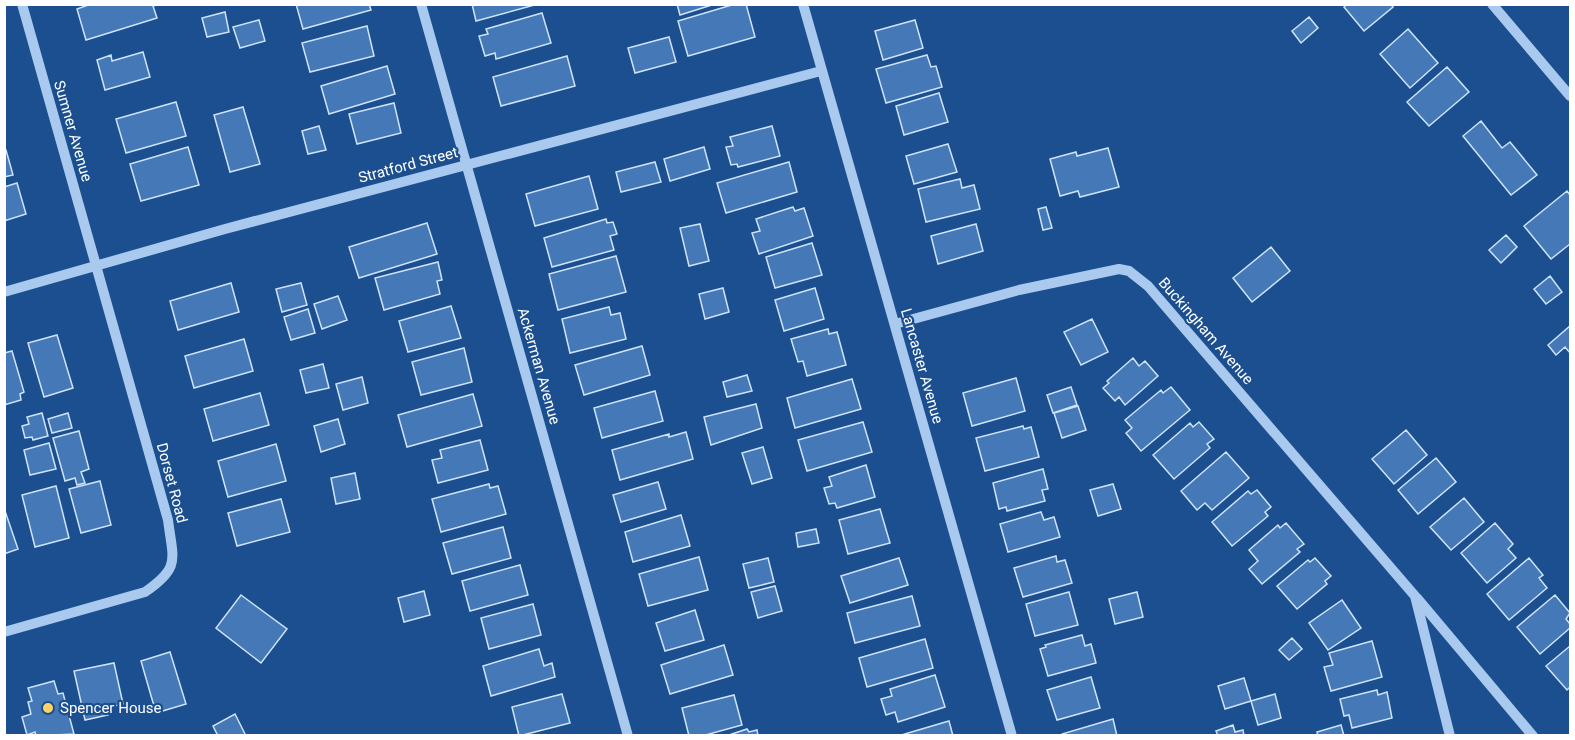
<svg xmlns="http://www.w3.org/2000/svg" width="1575" height="740" viewBox="0 0 1575 740" font-family="Roboto,sans-serif">
	<rect width="100%" height="100%" fill="#1b4f8f"/>
	<path fill="#4478b7" stroke="#cfe3fa" stroke-width="1.5" d="M91,4H160L153,6L157,18L86,40L77,9Z
		M296,4H369L371,10L303,29Z
		M472,4H538L476,21Z
		M677,4H715L680,15Z
		M735,4H746L755,37L688,56L678,21Z
		M1347,4H1391L1393,7L1364,31L1344,7Z
		M225,12L229,32L207,37L202,18Z
		M542,13L551,43L496,59L495,53L485,56L479,36L488,34L486,29Z
		M1309,17L1318,28L1301,43L1292,31Z
		M259,20L265,41L240,48L233,27Z
		M915,20L923,48L883,60L875,31Z
		M367,26L374,56L310,72L302,43Z
		M1408,29L1438,63L1410,88L1380,54Z
		M669,37L676,62L635,73L628,48Z
		M143,52L150,77L105,90L97,60L111,55L112,61Z
		M927,55L931,67L936,66L942,87L886,103L876,69Z
		M567,56L575,86L501,106L493,77Z
		M387,66L395,94L329,114L321,86Z
		M1447,67L1469,92L1429,126L1407,102Z
		M939,93L948,122L904,135L896,106Z
		M176,102L186,136L126,153L116,119Z
		M394,103L401,133L357,144L349,114Z
		M243,107L260,164L230,172L214,115Z
		M1481,121L1502,148L1510,142L1537,175L1511,195L1463,136Z
		M319,126L326,150L308,154L302,131Z
		M772,126L780,156L738,167L737,164L731,165L726,147L733,146L730,137Z
		M948,144L957,172L914,184L906,156Z
		M188,147L199,185L141,201L130,164Z
		M704,147L710,169L670,181L664,159Z
		M1108,148L1119,187L1080,197L1078,191L1060,196L1050,159L1076,152L1077,156Z
		M4,150H6L13,175L4,177Z
		M655,162L661,182L621,192L616,172Z
		M789,162L797,192L726,213L717,183Z
		M589,176L598,209L535,226L526,194Z
		M960,179L962,188L974,185L980,209L926,222L918,189Z
		M17,183L26,214L4,221V187Z
		M1567,191L1570,195V244L1551,259L1524,226Z
		M793,207L795,211L804,208L813,236L759,254L752,233L760,231L756,219Z
		M1046,207L1052,228L1043,230L1038,209Z
		M606,219L607,223L613,222L617,234L610,236L614,250L552,267L544,238Z
		M427,223L437,254L359,278L349,247Z
		M700,224L709,261L689,266L680,228Z
		M976,224L983,251L938,264L931,236Z
		M1506,235L1517,247L1501,263L1489,250Z
		M812,243L822,275L775,288L766,257Z
		M1271,247L1290,271L1252,302L1233,278Z
		M616,256L626,292L558,310L549,274Z
		M438,262L442,280L437,281L440,294L384,310L375,278Z
		M1550,276L1562,292L1546,304L1534,289Z
		M231,283L239,312L178,330L170,301Z
		M301,283L307,305L282,312L276,289Z
		M723,288L729,312L705,319L699,294Z
		M815,288L824,319L784,331L775,300Z
		M338,296L347,320L322,329L314,304Z
		M451,306L461,338L408,352L399,321Z
		M609,307L611,315L620,313L626,339L570,353L562,319Z
		M308,309L315,333L291,340L284,317Z
		M1092,319L1108,352L1081,365L1064,332Z
		M1570,326V353L1565,347L1556,355L1548,345Z
		M828,329L829,334L837,332L846,365L807,376L803,361L798,362L791,339Z
		M57,335L73,388L44,397L28,343Z
		M244,339L253,371L194,388L185,356Z
		M642,346L650,375L584,395L575,365Z
		M464,348L472,382L421,395L412,362Z
		M12,351L24,392L20,394L21,400L4,405V353Z
		M1133,358L1139,366L1145,361L1158,376L1125,405L1119,397L1115,401L1103,388L1109,383L1107,381Z
		M323,364L329,388L306,393L300,370Z
		M747,375L752,391L727,397L723,382Z
		M362,377L368,403L343,410L336,384Z
		M1016,378L1025,411L972,426L963,393Z
		M852,379L861,409L795,428L787,398Z
		M1071,387L1077,405L1053,413L1047,395Z
		M1171,387L1190,410L1141,451L1126,433L1132,428L1125,420L1161,390L1163,393Z
		M655,391L663,421L602,438L594,408Z
		M260,393L269,425L213,441L204,409Z
		M473,394L482,426L407,447L398,415Z
		M756,404L762,428L711,445L704,417Z
		M1078,406L1086,430L1062,438L1054,413Z
		M42,413L48,436L33,440L32,437L25,438L22,426L29,424L27,417Z
		M68,413L72,428L52,433L48,419Z
		M338,419L345,444L321,452L314,426Z
		M863,422L872,452L807,471L798,440Z
		M1199,422L1214,439L1207,444L1210,448L1174,479L1153,455L1190,423L1193,427Z
		M1023,426L1024,429L1031,427L1039,457L985,471L976,438Z
		M1406,430L1427,455L1394,484L1372,459Z
		M79,431L89,469L81,472L85,483L77,485L75,478L65,481L53,438Z
		M686,432L693,459L620,480L612,450L669,434V437Z
		M480,440L488,470L438,483L432,460L442,458L440,450Z
		M49,443L56,469L30,475L24,450Z
		M276,444L286,481L228,497L218,461Z
		M763,447L772,478L752,484L742,453Z
		M1226,452L1249,478L1212,510L1205,503L1197,510L1181,491Z
		M1436,458L1456,482L1418,514L1398,490Z
		M866,465L875,497L837,508L835,503L829,504L824,488L832,486L829,477Z
		M1043,469L1048,489L1042,490L1045,501L1007,511L1006,507L999,509L993,483Z
		M355,473L360,499L336,504L331,478Z
		M100,481L111,525L81,533L69,489Z
		M658,482L666,509L621,522L613,495Z
		M489,484L490,488L498,486L506,514L441,532L432,499Z
		M1113,484L1121,509L1098,516L1090,490Z
		M56,486L69,538L35,547L22,495Z
		M1257,490L1271,507L1265,512L1268,516L1232,546L1212,522L1248,491L1251,494Z
		M1464,498L1484,522L1451,550L1430,527Z
		M281,499L290,532L237,546L228,513Z
		M4,508L18,549L4,554Z
		M880,509L890,543L848,554L839,520Z
		M1041,512L1044,520L1054,517L1060,537L1008,552L1000,524Z
		M681,515L690,546L633,562L625,532Z
		M1286,523L1304,544L1297,549L1300,552L1262,584L1249,569L1258,561L1249,550L1278,525L1280,528Z
		M1495,523L1513,544L1508,549L1516,558L1487,583L1461,553Z
		M503,527L511,558L452,574L443,543Z
		M816,529L819,543L798,547L796,533Z
		M1056,556L1057,562L1065,560L1072,583L1023,597L1014,568Z
		M699,557L708,590L648,606L639,574Z
		M768,558L774,582L749,588L743,564Z
		M899,558L908,585L850,603L841,576Z
		M1315,558L1331,576L1325,581L1327,584L1297,609L1277,586L1308,560L1310,562Z
		M1529,558L1543,575L1539,578L1547,588L1509,620L1487,594Z
		M520,565L528,595L470,611L462,581Z
		M775,586L782,611L758,618L751,592Z
		M424,591L430,615L404,622L398,598Z
		M1069,592L1078,625L1035,636L1026,604Z
		M1137,592L1143,617L1115,624L1109,599Z
		M241,595L287,629L261,663L216,628Z
		M1555,595L1570,613L1566,619L1570,624V628L1540,654L1517,627Z
		M912,596L920,626L855,643L847,613Z
		M1342,600L1361,628L1328,650L1309,623Z
		M533,604L541,635L489,649L481,618Z
		M695,610L704,640L665,651L656,623Z
		M1082,635L1085,646L1091,644L1096,663L1048,676L1040,649L1046,647L1045,645Z
		M1292,638L1302,649L1289,660L1279,650Z
		M925,639L933,668L867,687L859,658Z
		M1372,641L1382,677L1331,691L1324,667L1333,665L1329,653Z
		M724,645L733,675L670,694L661,665Z
		M1570,646V687L1567,690L1546,666Z
		M539,649L544,666L552,663L555,677L491,696L483,666Z
		M170,652L186,704L156,713L141,661Z
		M114,663L123,704L106,708L108,715L85,720L74,671Z
		M935,675L945,707L898,722L895,712L886,715L881,699L892,696L890,689Z
		M1091,677L1100,708L1057,720L1047,690Z
		M1244,678L1251,701L1225,709L1218,686Z
		M54,681L58,694L63,693L74,734L36,736L35,732L27,735L22,717L31,714L28,702L32,701L28,688Z
		M1377,690L1378,695L1387,692L1392,718L1352,728L1349,715L1344,716L1340,699Z
		M562,694L570,723L519,736L512,707Z
		M1275,694L1281,718L1258,725L1251,701Z
		M734,695L742,725L702,736H689L682,708Z
		M235,714L246,736H218L213,726Z
		M1113,719L1117,736H1062V734Z
		M949,721L953,736H898Z
		M1233,725L1235,732L1243,730L1244,736H1218L1216,731Z
		M1341,725L1344,736H1318L1317,732Z
		M747,729L749,732L757,730L758,736H726Z"/>
	<g fill="none" stroke-linecap="round" stroke-linejoin="round">
		<path stroke="#a9c9ee" stroke-width="10" d="M421,4L628,736
			M803,4L1012,736
			M1492,4L1570,96
			M4,292L225,229L821,71
			M895,324L1019,290L1119,269L1129,271L1148,286L1415,596L1450,736
			M1417,598L1533,736
			M4,632L145,592C181,567 173,560 168,520L22,4"/>
	</g>
	<circle fill="#ffd166" stroke="#1b4f8f" stroke-width="2" cx="48" cy="708" r="6"/>
	<g text-anchor="middle" dominant-baseline="central" stroke-width="4.5" stroke-linejoin="round" paint-order="stroke">
		<g font-size="15" fill="#fff" stroke="#1b4f8f">
			<text transform="translate(73 131) rotate(74)">Sumner Avenue</text>
			<text transform="translate(408 165) rotate(-15)">Stratford Street</text>
			<text transform="translate(1206 331) rotate(49)">Buckingham Avenue</text>
			<text transform="translate(539 366) rotate(74)">Ackerman Avenue</text>
			<text transform="translate(922 366) rotate(74)">Lancaster Avenue</text>
			<text transform="translate(172 483) rotate(75)">Dorset Road</text>
		</g>
		<g font-size="15" fill="#fff" stroke="#1b4f8f" text-anchor="start">
			<text x="60" y="708">Spencer House</text>
		</g>
	</g>
	<rect width="1575" height="740" fill="none" stroke="#ffffff" stroke-width="12"/>
</svg>
